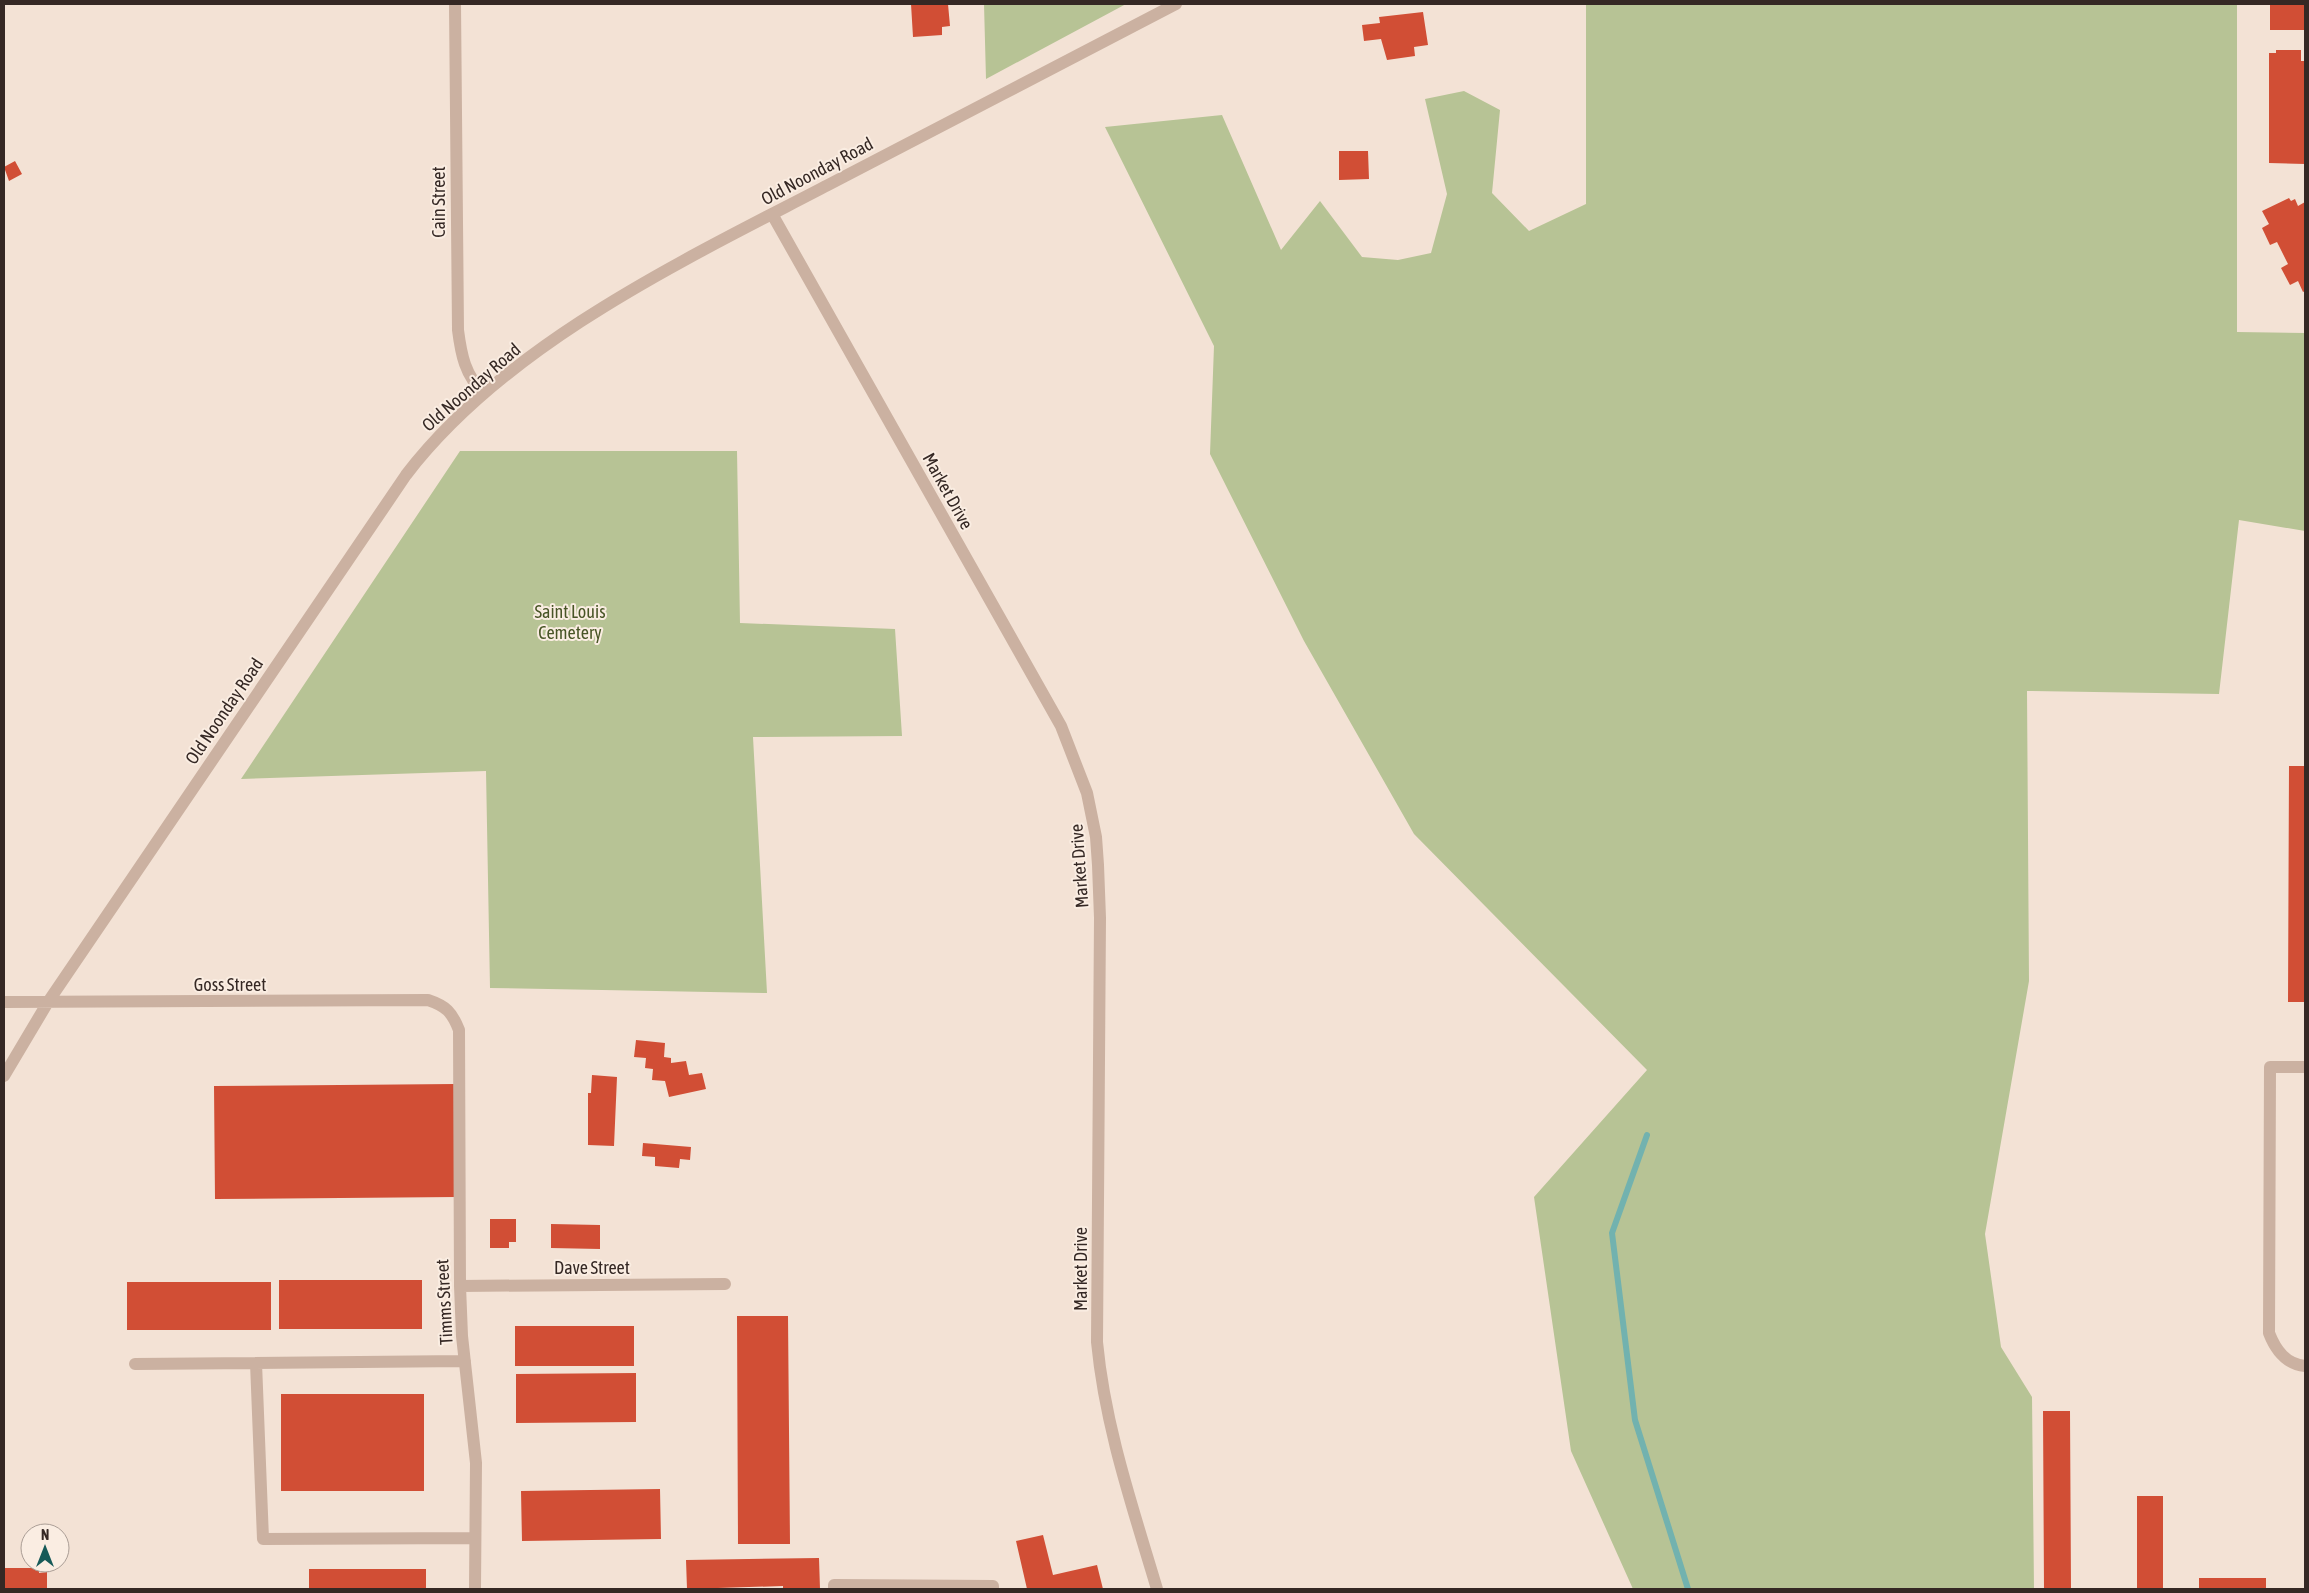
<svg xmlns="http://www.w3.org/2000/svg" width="2309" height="1593" viewBox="0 0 2309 1593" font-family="'Asap Condensed',sans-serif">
	<rect width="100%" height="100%" fill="#f3e2d5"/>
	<path fill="#b7c395" d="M984,4H1126L986,79Z
		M1586,4H2237V332L2305,333V531L2239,520L2219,694L2027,691L2029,981L1985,1234L2001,1347L2032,1397L2034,1589H1633L1571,1451L1534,1197L1647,1070L1414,834L1304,641L1210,454L1214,346L1105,127L1222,115L1281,250L1320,201L1362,257L1398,260L1431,253L1447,194L1425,99L1464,91L1500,110L1492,193L1529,231L1586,204Z
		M460,451H737L740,623L895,629L902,736L753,737L767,993L490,988L486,771L241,779Z"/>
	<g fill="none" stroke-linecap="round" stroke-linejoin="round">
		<path stroke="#72b2af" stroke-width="6" d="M1647,1135L1612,1233L1635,1420L1688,1589"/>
	</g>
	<path fill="#d14e35" d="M911,4H948L950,26L942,27V35L913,37Z
		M2270,4H2305V30H2270Z
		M1423,12L1428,45L1414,47L1415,56L1387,60L1381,39L1364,41L1362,25L1380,23L1379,17Z
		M2276,50H2301V61H2305V164L2269,163V53H2276Z
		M1339,151H1368L1369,179L1339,180Z
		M15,161L22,174L9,181L4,167Z
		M2289,198L2291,201L2295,199L2298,206L2305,202V291L2303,292L2298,281L2290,285L2281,268L2288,264L2277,242L2270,245L2262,228L2269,224L2262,211Z
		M2289,766H2305V1002H2288Z
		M636,1040L665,1043L664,1057L671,1058V1063L686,1061L689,1075L702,1073L706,1089L669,1097L665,1081L652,1080L653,1069L645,1068L646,1058L634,1057Z
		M592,1075L617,1077L614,1146L588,1145V1093H591Z
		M455,1084L456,1197L215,1199L214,1086Z
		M643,1143L691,1147L690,1160L680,1159L679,1168L655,1166V1157L642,1156Z
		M490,1219H516V1242H509V1248H490Z
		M551,1224L600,1225V1249L551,1248Z
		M279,1280H422V1329H279Z
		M127,1282H271V1330H127Z
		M737,1316H788L790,1544H738Z
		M515,1326H634V1366H515Z
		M636,1373V1422L516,1423V1374Z
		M281,1394H424V1491H281Z
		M2043,1411H2070L2071,1589H2044Z
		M660,1489L661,1539L522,1541L521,1491Z
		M2137,1496H2163V1589H2137Z
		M1043,1535L1053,1575L1097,1565L1103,1589H1027L1016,1541Z
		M819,1558L820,1589H783V1586L687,1589L686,1560Z
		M4,1568H39V1573L47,1572V1589H4Z
		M309,1569H426V1589H309Z
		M2199,1578H2266V1589H2199Z"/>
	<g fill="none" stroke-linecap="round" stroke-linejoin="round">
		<path stroke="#cbb1a1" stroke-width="12" d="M455,4L458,330C461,354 465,376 484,393
			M772,214L1061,726L1087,793L1096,837L1098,865L1100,918L1097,1342C1105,1427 1133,1508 1157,1589
			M4,1002L428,1000C446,1006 452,1012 459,1030L460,1286L462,1336L476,1463L475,1589
			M2305,1067H2270L2269,1333C2276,1351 2286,1364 2305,1366
			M4,1076L48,1002L406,475C507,343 684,260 828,185C944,125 1060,64 1176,4
			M460,1286L725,1284
			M256,1363L263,1539L475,1538
			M135,1364L465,1361
			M834,1589V1585L993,1586V1589"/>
	</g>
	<g text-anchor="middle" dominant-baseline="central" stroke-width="4" stroke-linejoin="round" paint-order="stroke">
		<g font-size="18" fill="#352824" stroke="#faede2">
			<text transform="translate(817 171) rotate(-28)">Old Noonday Road</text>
			<text transform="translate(438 202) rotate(-90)">Cain Street</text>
			<text transform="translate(471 387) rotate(-41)">Old Noonday Road</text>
			<text transform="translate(948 491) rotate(61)">Market Drive</text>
			<text transform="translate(224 711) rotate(-56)">Old Noonday Road</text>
			<text transform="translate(1079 866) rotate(-94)">Market Drive</text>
			<text x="230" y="984">Goss Street</text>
			<text x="592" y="1267">Dave Street</text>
			<text transform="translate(1080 1269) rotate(-90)">Market Drive</text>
			<text transform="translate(444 1302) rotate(-93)">Timms Street</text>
		</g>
		<g font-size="18" fill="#485526" stroke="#faede2">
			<text x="570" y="611">Saint Louis<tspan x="570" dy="21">Cemetery</tspan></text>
		</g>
	</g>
	<rect width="2309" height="1593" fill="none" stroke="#352824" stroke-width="10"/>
	<g transform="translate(45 1548)"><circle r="24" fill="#faede2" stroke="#ab9e96"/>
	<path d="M0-4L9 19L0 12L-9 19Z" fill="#175a58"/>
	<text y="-8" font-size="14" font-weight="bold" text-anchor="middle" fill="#352824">N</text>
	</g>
</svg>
